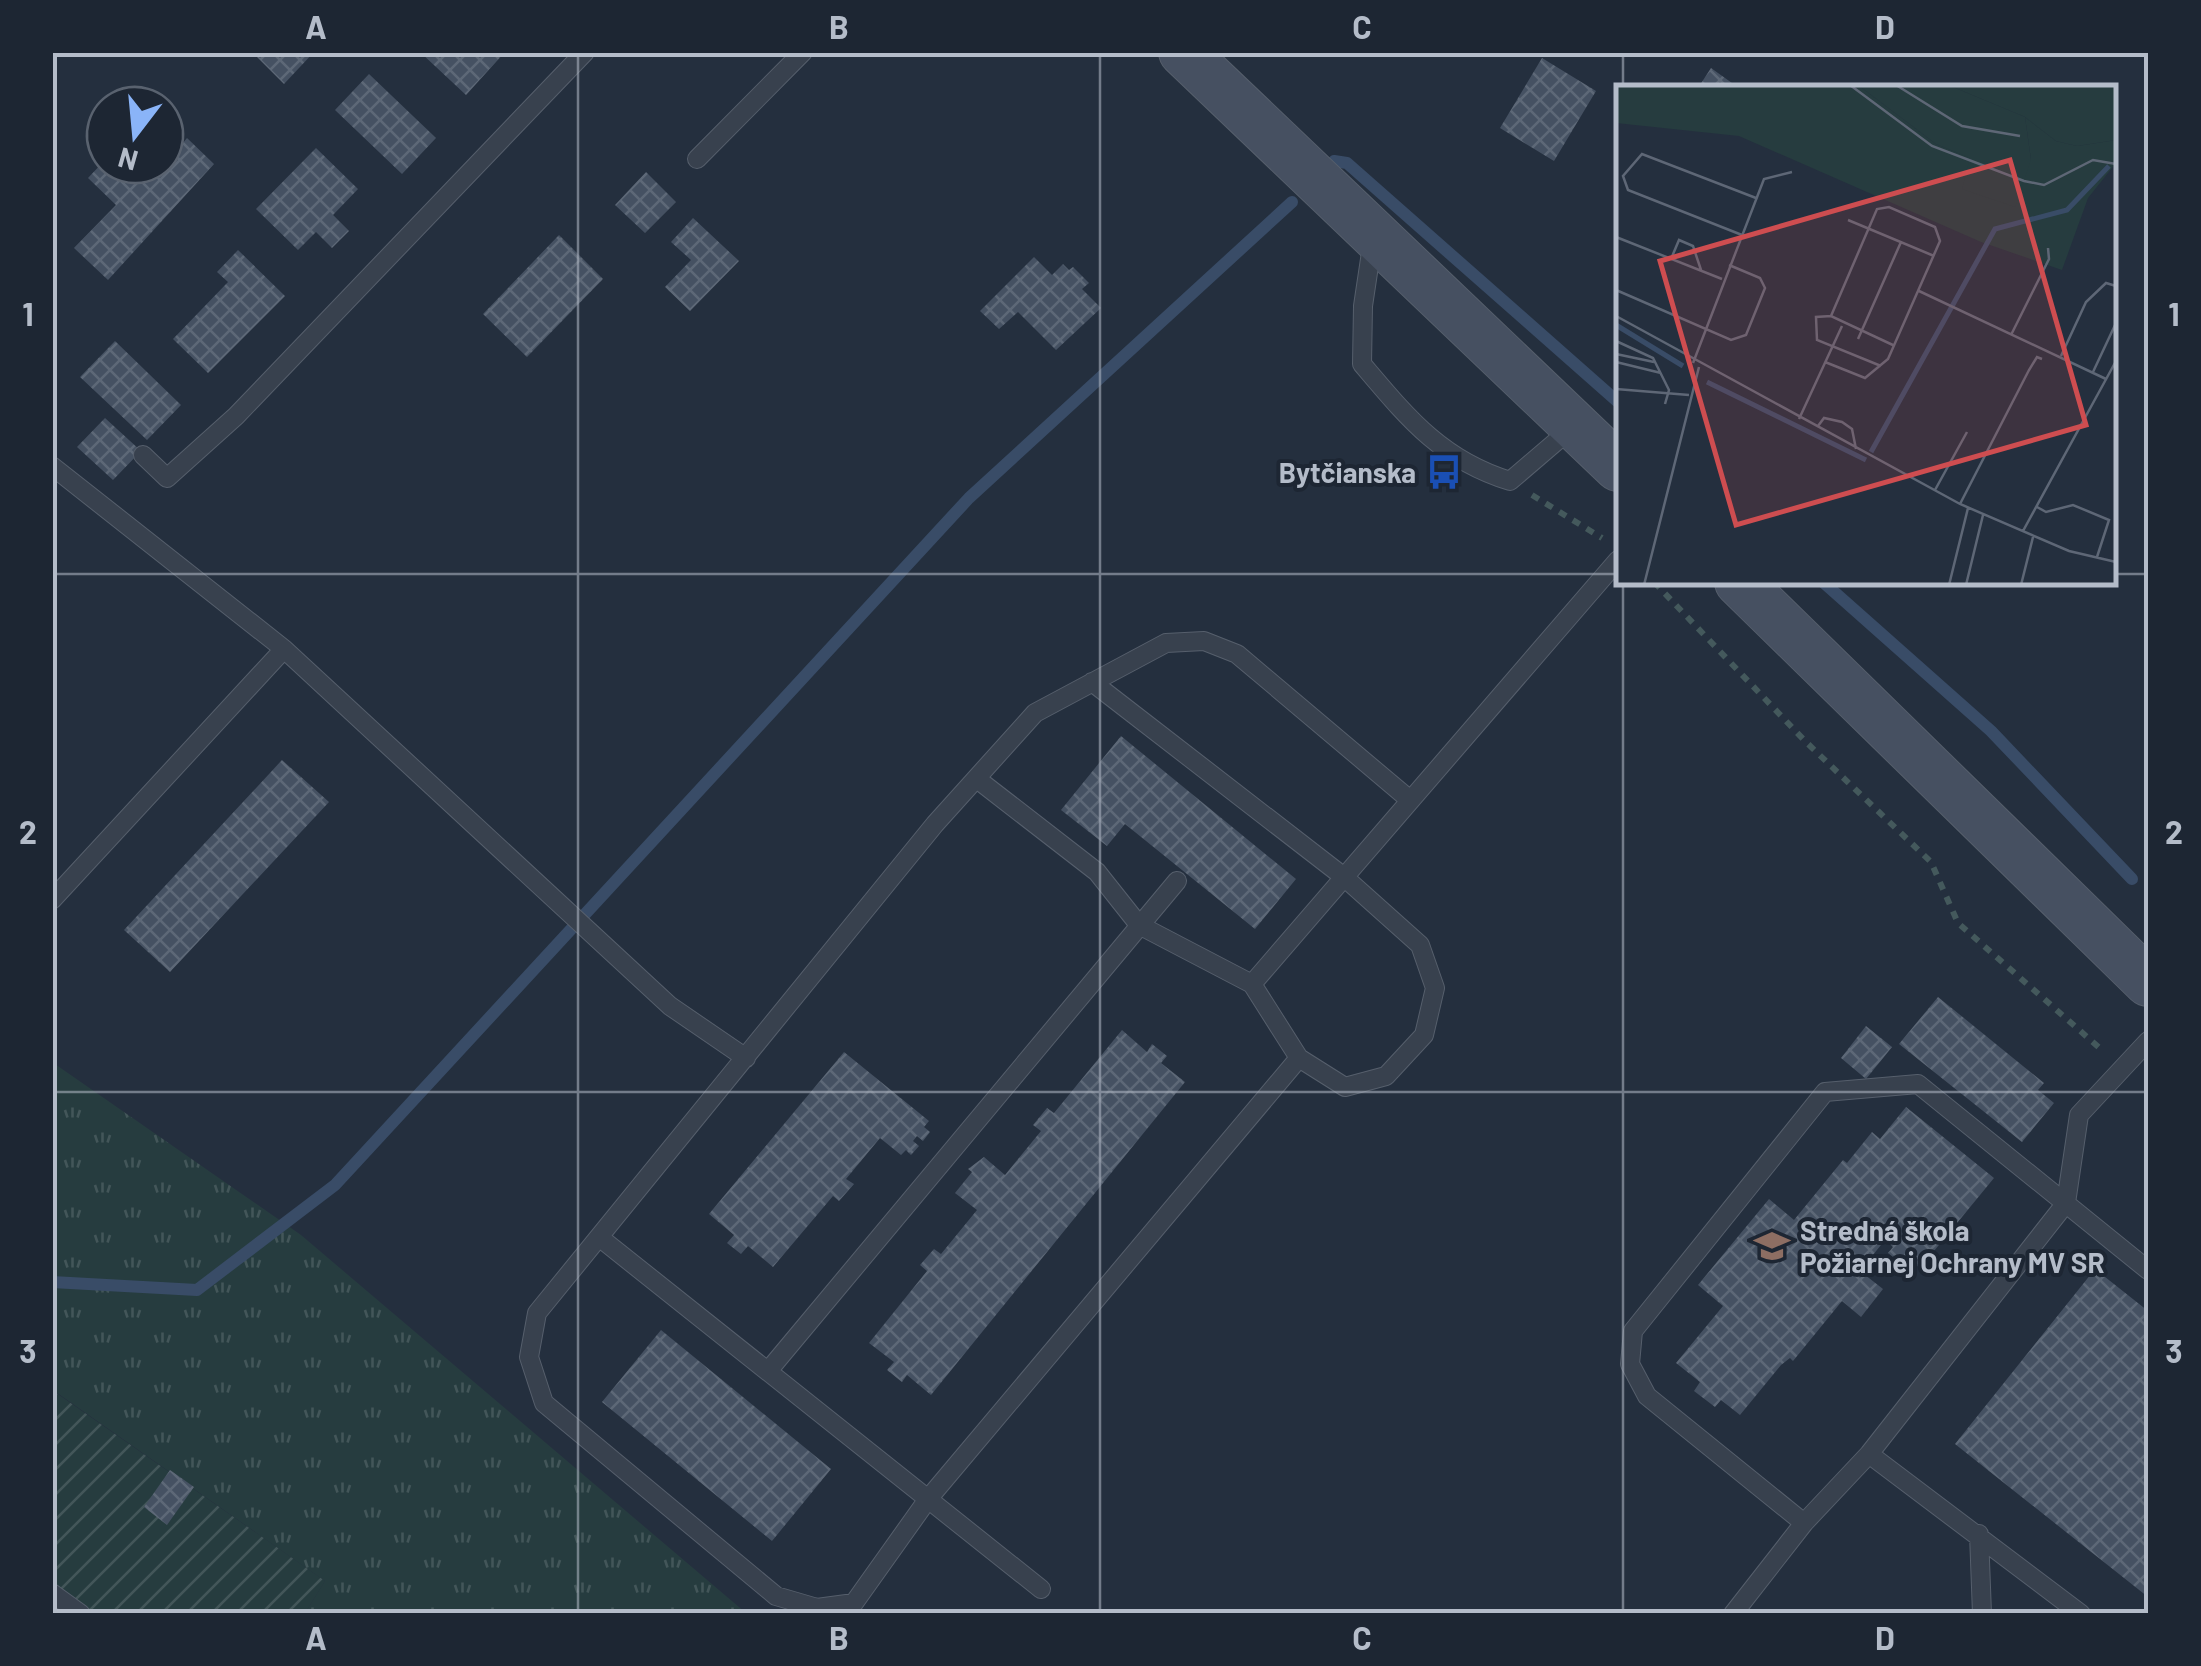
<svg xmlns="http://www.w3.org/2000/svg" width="2201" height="1666" viewBox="0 0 2201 1666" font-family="Barlow,sans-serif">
	<defs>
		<pattern id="grass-tufts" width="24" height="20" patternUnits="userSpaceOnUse" patternTransform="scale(2.5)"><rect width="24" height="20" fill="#263c3f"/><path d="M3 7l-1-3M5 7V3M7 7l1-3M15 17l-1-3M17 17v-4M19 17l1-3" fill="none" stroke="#435659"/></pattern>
		<pattern id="garden-furrows" width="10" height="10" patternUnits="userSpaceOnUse" patternTransform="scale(2.5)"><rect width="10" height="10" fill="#263c3f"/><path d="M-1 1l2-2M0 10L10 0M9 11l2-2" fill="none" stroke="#435659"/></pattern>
		<pattern id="building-cross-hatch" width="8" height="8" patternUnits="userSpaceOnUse" patternTransform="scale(2.5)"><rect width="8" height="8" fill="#455162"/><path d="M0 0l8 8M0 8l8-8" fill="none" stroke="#5d6877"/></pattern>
	</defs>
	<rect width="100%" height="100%" fill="#242f3e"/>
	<path fill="url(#grass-tufts)" d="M52,1062L301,1235L746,1613H305L325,1581L53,1390Z"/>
	<path fill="url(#garden-furrows)" d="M52,1390L325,1581L305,1613H53Z"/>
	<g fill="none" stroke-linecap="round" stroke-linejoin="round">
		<path stroke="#394c67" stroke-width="12" d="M1334,161L1347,163L1618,402
			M1823,582L1991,731L2132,879
			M52,1282L197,1290L335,1185L969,498L1292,202"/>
	</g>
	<path fill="url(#building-cross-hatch)" d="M252,52H314L284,84Z
		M420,52H505L466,95Z
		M1542,58L1596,91L1554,161L1500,128Z
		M1711,68L1739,88H1698Z
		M369,74L436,138L402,174L335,110Z
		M187,138L214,164L108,280L74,248L116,205L88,178L105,160V165H165Z
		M316,148L358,189L333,215L349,231L332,248L316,232L298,250L256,209Z
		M646,172L676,202L645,233L615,205Z
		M693,218L739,261L690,311L665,287L691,260L671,242Z
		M559,235L603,279L527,357L483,314Z
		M238,250L285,296L208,373L173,339L228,282L217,272Z
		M1034,257L1052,275L1063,264L1069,270L1073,267L1089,283L1082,289L1101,308L1056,350L1018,312L999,329L980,311Z
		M115,341L181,405L147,440L80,377Z
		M105,418L141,451L113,480L77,447Z
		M1121,736L1296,879L1255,929L1125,824L1107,846L1061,810Z
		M282,760L329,802L170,972L124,930Z
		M1938,997L2044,1083L2038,1090L2054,1103L2022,1142L1899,1044Z
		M1866,1026L1892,1047L1866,1079L1841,1058Z
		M1122,1030L1147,1052L1152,1044L1167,1056L1161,1063L1185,1082L931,1395L907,1375L902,1382L887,1370L894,1362L869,1343L927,1271L920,1265L934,1249L941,1254L977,1210L955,1193L972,1172L968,1169L984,1157L1005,1175L1041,1131L1033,1125L1047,1108L1054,1113Z
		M844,1052L929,1121L924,1127L930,1132L923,1141L917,1136L913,1141L919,1146L911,1155L906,1150L901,1155L880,1138L846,1179L854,1184L839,1201L833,1196L773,1267L748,1246L741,1254L727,1243L734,1235L709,1214Z
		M1906,1107L1994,1178L1920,1268L1909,1260L1904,1266L1888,1253L1893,1247L1885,1240L1860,1271L1883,1289L1861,1317L1842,1301L1793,1361L1790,1358L1781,1365L1740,1415L1721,1400L1715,1407L1694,1391L1700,1382L1676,1363L1723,1306L1698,1285L1769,1199L1794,1220L1843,1160L1847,1163L1872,1132L1880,1139Z
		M2095,1269L2148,1311V1597L1955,1444Z
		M661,1330L831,1469L772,1541L602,1402Z
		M170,1470L194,1487L167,1525L144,1507Z"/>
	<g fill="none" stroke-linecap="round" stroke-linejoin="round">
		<defs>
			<path id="lane" d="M697,159L803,52
				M1373,239L1363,306L1362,364C1407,417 1441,460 1510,481L1572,428
				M143,455L167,478L236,416L585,52
				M52,466L284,649L670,1006L746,1058
				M977,779L1097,872L1139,925L1252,984L1299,1058L1345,1087L1386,1076L1424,1035L1435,988L1420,945L1344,877L1092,682
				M52,900L284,649
				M1252,984L1618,560
				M1299,1058L928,1499L854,1603L817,1608L776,1596L544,1403L529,1357L537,1313L935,824L1035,713L1166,643L1204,641L1237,654L1410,800
				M599,1237L1041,1589
				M768,1371L1177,881
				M1869,1454L2081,1614
				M1804,1523L1647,1396L1630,1364L1633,1331L1825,1092L1918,1084L2148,1270
				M1979,1534L1982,1614
				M52,1593L81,1614
				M1733,1614L1804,1523L1869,1454L2066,1203L2079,1115L2148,1041"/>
			<path id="secondary" d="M1183,52L1618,467
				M1739,582L2148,982"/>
		</defs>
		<use href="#lane" stroke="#565f6c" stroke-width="20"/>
		<use href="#secondary" stroke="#565f6c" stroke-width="50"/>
		<path stroke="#44595c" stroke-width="6" stroke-dasharray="8 8" stroke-linecap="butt" d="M1532,495L1602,538
			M1654,582L1805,741L1931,862L1958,923L2103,1051"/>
		<use href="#lane" stroke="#38414e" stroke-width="18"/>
		<use href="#secondary" stroke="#465061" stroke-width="48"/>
	</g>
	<path fill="none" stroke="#b4bcc9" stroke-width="2.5" stroke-opacity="0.55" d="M578,52V1614M1100,52V1614M1623,52V88M52,574H1618M2114,574H2148M1623,582V1614M52,1092H2148"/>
	<defs>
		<symbol id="bus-bare" viewBox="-9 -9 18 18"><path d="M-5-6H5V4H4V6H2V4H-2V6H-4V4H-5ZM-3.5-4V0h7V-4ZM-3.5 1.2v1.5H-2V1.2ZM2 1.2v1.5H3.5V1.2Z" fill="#1a4fb4" stroke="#1d2633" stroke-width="2.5" paint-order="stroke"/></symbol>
		<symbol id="school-bare" viewBox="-9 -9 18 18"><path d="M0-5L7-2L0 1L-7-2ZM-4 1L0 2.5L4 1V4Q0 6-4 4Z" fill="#8d6e63" stroke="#1d2633" stroke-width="2.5" paint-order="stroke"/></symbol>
	</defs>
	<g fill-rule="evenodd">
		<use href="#bus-bare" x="1419" y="447" width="50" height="50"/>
		<use href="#school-bare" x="1747" y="1221" width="50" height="50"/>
	</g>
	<g text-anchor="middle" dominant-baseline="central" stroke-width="8" stroke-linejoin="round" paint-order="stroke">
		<g font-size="28" font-weight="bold" fill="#b4bcc9" stroke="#1d2633" text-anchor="end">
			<text x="1416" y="472">Bytčianska</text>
			<text x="1800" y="1230" text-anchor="start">Stredná škola<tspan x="1800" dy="32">Požiarnej Ochrany MV SR</tspan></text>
		</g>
	</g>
	<g transform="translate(1616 85)">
		<rect width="500" height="500" fill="#242f3e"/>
		<path d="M0,0H242L320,59L355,73L415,75L409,32L440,56L461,61L500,55V78L472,113L446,185L365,157L123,51L0,38Z" fill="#263c3f"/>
		<path d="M332,0H500V55L461,61L440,56L409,32Z" fill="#263c3f"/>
		<path d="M242,0H332L409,32L415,75L399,122L346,104L354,73L320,59Z" fill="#263c3f"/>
		<path fill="none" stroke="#394c67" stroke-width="5" d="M0,240L67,281M91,297L250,375M255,367L379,144L451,125L493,81"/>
		<path fill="none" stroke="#5e6776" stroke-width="2.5" d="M234,0L316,61L408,96L428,100L477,75L500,79M280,0L346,41L404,51M232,135L318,171M126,150L12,105L7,91L26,69L140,113M0,152L106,194M55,174L63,155L77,161L85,185M0,205L115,255L130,250L149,203L144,193L113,180M303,206L490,294M0,231L344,419L453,466L500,477M395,250L433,174L432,163M242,254L285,157M0,256L37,273L53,305L49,319M0,269L38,277M445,271L470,217L490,198L500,201M0,277L45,288M209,277L249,293L272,274L324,156L319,142L273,122L261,124L215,231M77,278L148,94L176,87M265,281L201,255L200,232L215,231L279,261M477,287L500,238M0,304L73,310M183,334L226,241M202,341L208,333L226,337L236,344L240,364M319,405L351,347M344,419L413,285L421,272L426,274M421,422L430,427L457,420L493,435L481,472M407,446L500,276M28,500L83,282M333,500L352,423M350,500L367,430M405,500L417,452"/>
		<path fill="#ce4d50" fill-opacity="0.15" stroke="#ce4d50" stroke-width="5" d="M394,75L470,340L120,440L44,176Z"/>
		<rect width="500" height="500" fill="none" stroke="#b4bcc9" stroke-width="5"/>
	</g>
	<rect width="2201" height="1666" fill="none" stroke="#1d2633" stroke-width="110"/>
	<g transform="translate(135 135) rotate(196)"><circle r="48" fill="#1d2633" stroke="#59626f" stroke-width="2.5"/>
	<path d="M0-8L18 38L0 25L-18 38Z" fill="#8ab4f8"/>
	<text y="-15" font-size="28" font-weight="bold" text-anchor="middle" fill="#b4bcc9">N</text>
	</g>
	<rect x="55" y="55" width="2091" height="1556" fill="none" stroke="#b4bcc9" stroke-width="4"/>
	<g font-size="32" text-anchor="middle" font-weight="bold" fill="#b4bcc9">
		<text x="316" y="39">A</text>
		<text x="839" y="39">B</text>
		<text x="1362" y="39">C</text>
		<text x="1885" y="39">D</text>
		<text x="28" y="326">1</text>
		<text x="2174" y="326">1</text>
		<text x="28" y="844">2</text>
		<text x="2174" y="844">2</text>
		<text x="28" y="1363">3</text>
		<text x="2174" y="1363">3</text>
		<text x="316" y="1650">A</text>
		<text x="839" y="1650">B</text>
		<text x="1362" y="1650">C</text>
		<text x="1885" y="1650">D</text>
	</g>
</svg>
